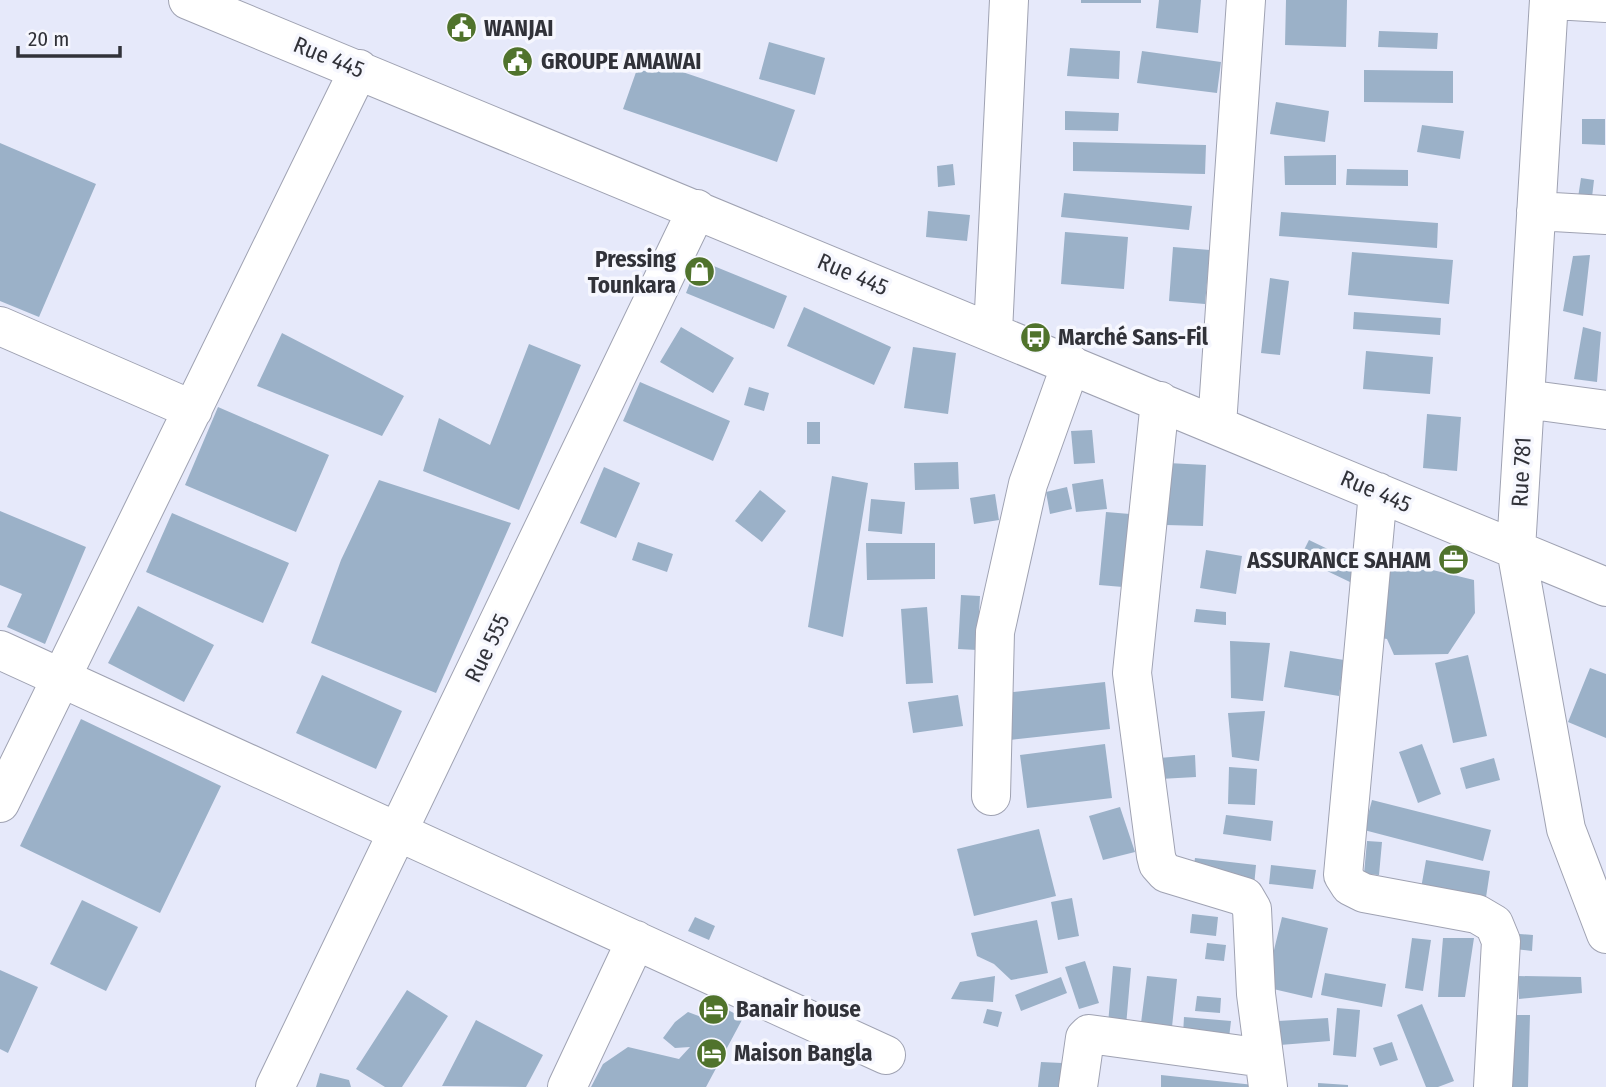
<svg xmlns="http://www.w3.org/2000/svg" width="1606" height="1087" viewBox="0 0 1606 1087" font-family="'Fira Sans Condensed',sans-serif">
	<rect width="100%" height="100%" fill="#e6e9fa"/>
	<path fill="#9bb1c8" d="M1081,0H1141V3H1081Z
		M1159,0H1201L1198,33L1156,28Z
		M1286,0H1347L1346,47L1285,45Z
		M1379,31L1438,33L1437,49L1378,47Z
		M769,42L825,58L815,95L759,79Z
		M1070,48L1120,51L1119,79L1067,76Z
		M1142,51L1221,62L1217,93L1137,83Z
		M641,58L795,110L777,162L623,109Z
		M1364,70L1453,71V103L1364,102Z
		M1276,102L1329,111L1325,142L1270,134Z
		M1065,111L1119,113L1118,131L1065,130Z
		M1582,119H1605V145L1582,144Z
		M1422,125L1464,131L1460,159L1417,152Z
		M1073,142L1206,145L1205,174L1073,171Z
		M0,143L96,184L39,317L0,301Z
		M1336,155V185H1285L1284,156Z
		M953,164L955,185L938,187L937,166Z
		M1347,169L1408,170V186L1346,185Z
		M1581,178L1594,180L1591,206L1577,204Z
		M1064,193L1192,206L1189,230L1061,217Z
		M928,211L970,215L967,241L926,237Z
		M1281,212L1438,223L1437,248L1279,236Z
		M1065,232L1128,237L1124,289L1061,284Z
		M1173,247L1210,250L1205,304L1169,301Z
		M1352,252L1453,260L1449,304L1348,295Z
		M1590,255L1583,316L1563,311L1573,256Z
		M699,260L787,296L774,329L686,293Z
		M1270,278L1289,281L1280,355L1261,353Z
		M804,307L891,347L874,385L787,346Z
		M1354,312L1441,318L1440,335L1353,329Z
		M681,327L734,358L713,393L660,362Z
		M1583,327L1601,332L1597,382L1574,379Z
		M282,333L404,396L382,436L257,386Z
		M529,344L581,365L519,510L423,471L439,418L490,445Z
		M913,347L956,353L948,414L904,408Z
		M1366,351L1433,357L1430,394L1363,389Z
		M640,382L730,421L713,461L623,421Z
		M749,387L769,393L764,411L744,405Z
		M218,407L329,455L296,532L185,485Z
		M1427,414L1461,417L1457,471L1423,468Z
		M807,422H820V444H807Z
		M1092,430L1095,463L1074,464L1071,431Z
		M958,462L959,489L915,490L914,463Z
		M1168,463L1206,465L1203,526L1166,525Z
		M604,467L640,483L616,538L580,523Z
		M832,476L868,483L843,637L808,627Z
		M1103,479L1107,509L1076,512L1072,484Z
		M379,480L511,523L436,693L311,643L341,560Z
		M1067,487L1072,509L1050,514L1046,492Z
		M760,490L786,511L762,542L735,521Z
		M995,494L999,520L974,524L970,498Z
		M871,499L905,502L902,534L868,531Z
		M0,511L86,547L45,644L7,627L22,594L0,585Z
		M1106,512L1130,514L1123,587L1099,585Z
		M172,513L289,563L263,623L146,572Z
		M1309,540L1361,565L1352,583L1300,558Z
		M638,542L673,554L667,572L632,560Z
		M866,543H935V579L867,580Z
		M1206,550L1242,556L1236,594L1200,588Z
		M1379,557L1474,580L1475,613L1448,654L1394,655L1387,639L1369,636Z
		M961,595L980,596L977,650L958,649Z
		M138,606L214,645L184,702L108,663Z
		M927,607L933,683L906,684L901,609Z
		M1196,609L1226,612V625L1194,622Z
		M1230,641L1270,643L1263,701L1231,698Z
		M1290,651L1344,660L1339,696L1284,687Z
		M1468,655L1487,736L1453,743L1435,663Z
		M1590,668L1606,674V738L1568,722Z
		M322,675L402,711L376,769L296,733Z
		M1105,682L1110,729L1010,740L1005,693Z
		M958,695L963,726L913,733L908,702Z
		M1265,711L1259,761L1232,757L1228,713Z
		M81,719L221,786L160,913L20,846Z
		M1105,744L1112,798L1027,808L1020,755Z
		M1422,744L1441,794L1418,803L1399,752Z
		M1195,755L1196,777L1160,779L1159,758Z
		M1494,758L1500,780L1466,789L1460,768Z
		M1229,767L1257,769L1255,805L1228,804Z
		M1372,800L1491,830L1483,861L1364,830Z
		M1120,807L1135,852L1103,860L1089,816Z
		M1226,815L1273,821L1271,841L1223,834Z
		M1039,829L1056,896L974,916L957,849Z
		M1367,841L1382,842L1379,875L1364,874Z
		M1195,858L1256,865L1254,886L1192,880Z
		M1426,860L1490,871L1485,904L1420,894Z
		M1271,865L1316,870L1313,889L1269,884Z
		M1072,898L1079,936L1058,940L1051,902Z
		M82,900L138,927L106,991L50,964Z
		M1192,914L1218,917L1216,936L1190,933Z
		M695,917L715,926L709,940L688,931Z
		M1282,917L1328,928L1312,998L1265,987Z
		M1037,920L1048,973L1011,980L994,964L977,956L971,933Z
		M1506,933L1533,935L1532,951L1505,948Z
		M1412,938L1431,940L1423,991L1405,988Z
		M1443,938H1474L1465,997H1438Z
		M1207,943L1226,945L1224,961L1205,959Z
		M1085,961L1099,1003L1079,1009L1065,967Z
		M1113,966L1131,968L1126,1026L1108,1024Z
		M0,970L38,987L8,1053L0,1049Z
		M1325,973L1386,984L1382,1007L1321,995Z
		M995,976L993,1002L951,999L960,982Z
		M1147,976L1177,979L1172,1027L1141,1023Z
		M1518,976L1581,977L1582,993L1519,999Z
		M1061,977L1067,993L1021,1011L1015,995Z
		M407,990L448,1016L402,1087H385L356,1069Z
		M1197,996L1221,998L1220,1013L1195,1011Z
		M715,1003L743,1018L706,1087H591L603,1064L628,1047L679,1059L690,1047L675,1048L663,1038L675,1022L688,1012L704,1018Z
		M1422,1004L1454,1081L1438,1087H1426L1397,1015Z
		M1337,1008L1360,1010L1356,1057L1333,1055Z
		M987,1009L1002,1012L998,1027L983,1023Z
		M1514,1015H1530L1528,1087H1511Z
		M1184,1017L1231,1021L1229,1038L1183,1034Z
		M1328,1018L1330,1041L1280,1045L1278,1021Z
		M476,1020L543,1055L526,1087L442,1086Z
		M1392,1042L1398,1060L1380,1066L1373,1048Z
		M1041,1062L1062,1063L1060,1087H1038Z
		M320,1073L349,1080L351,1087H316Z
		M1161,1075L1254,1085L1253,1087H1161Z
		M1318,1083L1348,1085V1087H1318Z"/>
	<g fill="none" stroke-linecap="round" stroke-linejoin="round">
		<defs>
			<path id="minor" d="M188,0L1606,587
				M1549,0L1516,549L1566,829L1606,934
				M1554,0L1606,3
				M1536,211L1606,215
				M0,326L193,410
				M993,332L1009,0
				M1525,399L1606,410
				M1160,401L1132,673L1156,856L1158,864L1166,873L1245,897L1252,909L1256,994L1268,1087
				M1217,425L1246,0
				M1378,492L1343,875L1350,886L1364,893L1477,914L1494,924L1501,941L1493,1087
				M0,650L886,1055
				M991,796L995,632L1028,484L1071,364
				M0,803L359,69
				M275,1087L697,209
				M567,1087L636,940
				M1078,1087L1085,1038L1089,1034L1264,1058"/>
		</defs>
		<use href="#minor" stroke="#9fa2b2" stroke-width="40"/>
		<use href="#minor" stroke="#fff" stroke-width="38"/>
	</g>
	<defs>
		<symbol id="civic-disc" viewBox="-11 -11 22 22"><circle r="9.5" fill="#50732c" stroke="#f6f7fe"/><path d="M-.6-6.5H3V-4.5H.6V-3L4-1V1h2V6H-6V1h2V-1L-.6-3ZM-1.2 2.5V6h2.4V2.5Z" fill="#fff"/></symbol>
		<symbol id="shop-disc" viewBox="-11 -11 22 22"><circle r="9.5" fill="#50732c" stroke="#f6f7fe"/><path d="M-5-2.5h2.3a2.7 3.5 0 0 1 5.4 0H5L5.5 6h-11ZM-1.5-2.5h3a1.5 2.3 0 0 0-3 0Z" fill="#fff"/></symbol>
		<symbol id="bus-disc" viewBox="-11 -11 22 22"><circle r="9.5" fill="#50732c" stroke="#f6f7fe"/><path d="M-5-6H5V4H4V6H2V4H-2V6H-4V4H-5ZM-3.5-4V0h7V-4ZM-3.5 1.2v1.5H-2V1.2ZM2 1.2v1.5H3.5V1.2Z" fill="#fff"/></symbol>
		<symbol id="office-disc" viewBox="-11 -11 22 22"><circle r="9.5" fill="#50732c" stroke="#f6f7fe"/><path d="M-6-3h4V-5.5h4V-3h4V5H-6ZM-1-4.5V-3h2v-1.5ZM-6 0V1H6V0Z" fill="#fff"/></symbol>
		<symbol id="hotel-disc" viewBox="-11 -11 22 22"><circle r="9.5" fill="#50732c" stroke="#f6f7fe"/><path d="M-6-4.5h1.5V1H6V5H4.5V3h-9V5H-6ZM-4 0a1.8 1.8 0 1 1 3.6 0ZM.5 0V-2.5h3Q6-2.5 6 0Z" fill="#fff"/></symbol>
	</defs>
	<g fill-rule="evenodd">
		<use href="#civic-disc" x="444" y="10" width="35" height="35"/>
		<use href="#civic-disc" x="500" y="44" width="35" height="35"/>
		<use href="#shop-disc" x="682" y="254" width="35" height="35"/>
		<use href="#bus-disc" x="1018" y="320" width="35" height="35"/>
		<use href="#office-disc" x="1436" y="542" width="35" height="35"/>
		<use href="#hotel-disc" x="696" y="992" width="35" height="35"/>
		<use href="#hotel-disc" x="694" y="1036" width="35" height="35"/>
	</g>
	<g text-anchor="middle" dominant-baseline="central" stroke-width="7" stroke-linejoin="round" paint-order="stroke">
		<g font-size="23" font-weight="bold" fill="#313239" stroke="#f6f7fe" text-anchor="start">
			<text x="484" y="28">WANJAI</text>
			<text x="541" y="61">GROUPE AMAWAI</text>
			<text x="676" y="259" text-anchor="end">Pressing<tspan x="676" dy="26">Tounkara</tspan></text>
			<text x="1058" y="337">Marché Sans-Fil</text>
			<text x="1431" y="560" text-anchor="end">ASSURANCE SAHAM</text>
			<text x="736" y="1009">Banair house</text>
			<text x="734" y="1053">Maison Bangla</text>
		</g>
		<g font-size="23" fill="#313239" stroke="#f6f7fe">
			<text transform="translate(329 57) rotate(22)">Rue 445</text>
			<text transform="translate(853 274) rotate(23)">Rue 445</text>
			<text transform="translate(1521 472) rotate(-87)">Rue 781</text>
			<text transform="translate(1376 491) rotate(23)">Rue 445</text>
			<text transform="translate(487 648) rotate(-64)">Rue 555</text>
		</g>
	</g>
	<path d="M18 46v10h102v-10" fill="none" stroke="#313239" stroke-width="3.5"/>
	<text x="28" y="46" font-size="21" fill="#313239" stroke="#f6f7fe" stroke-width="5" paint-order="stroke">20 m</text>
</svg>
